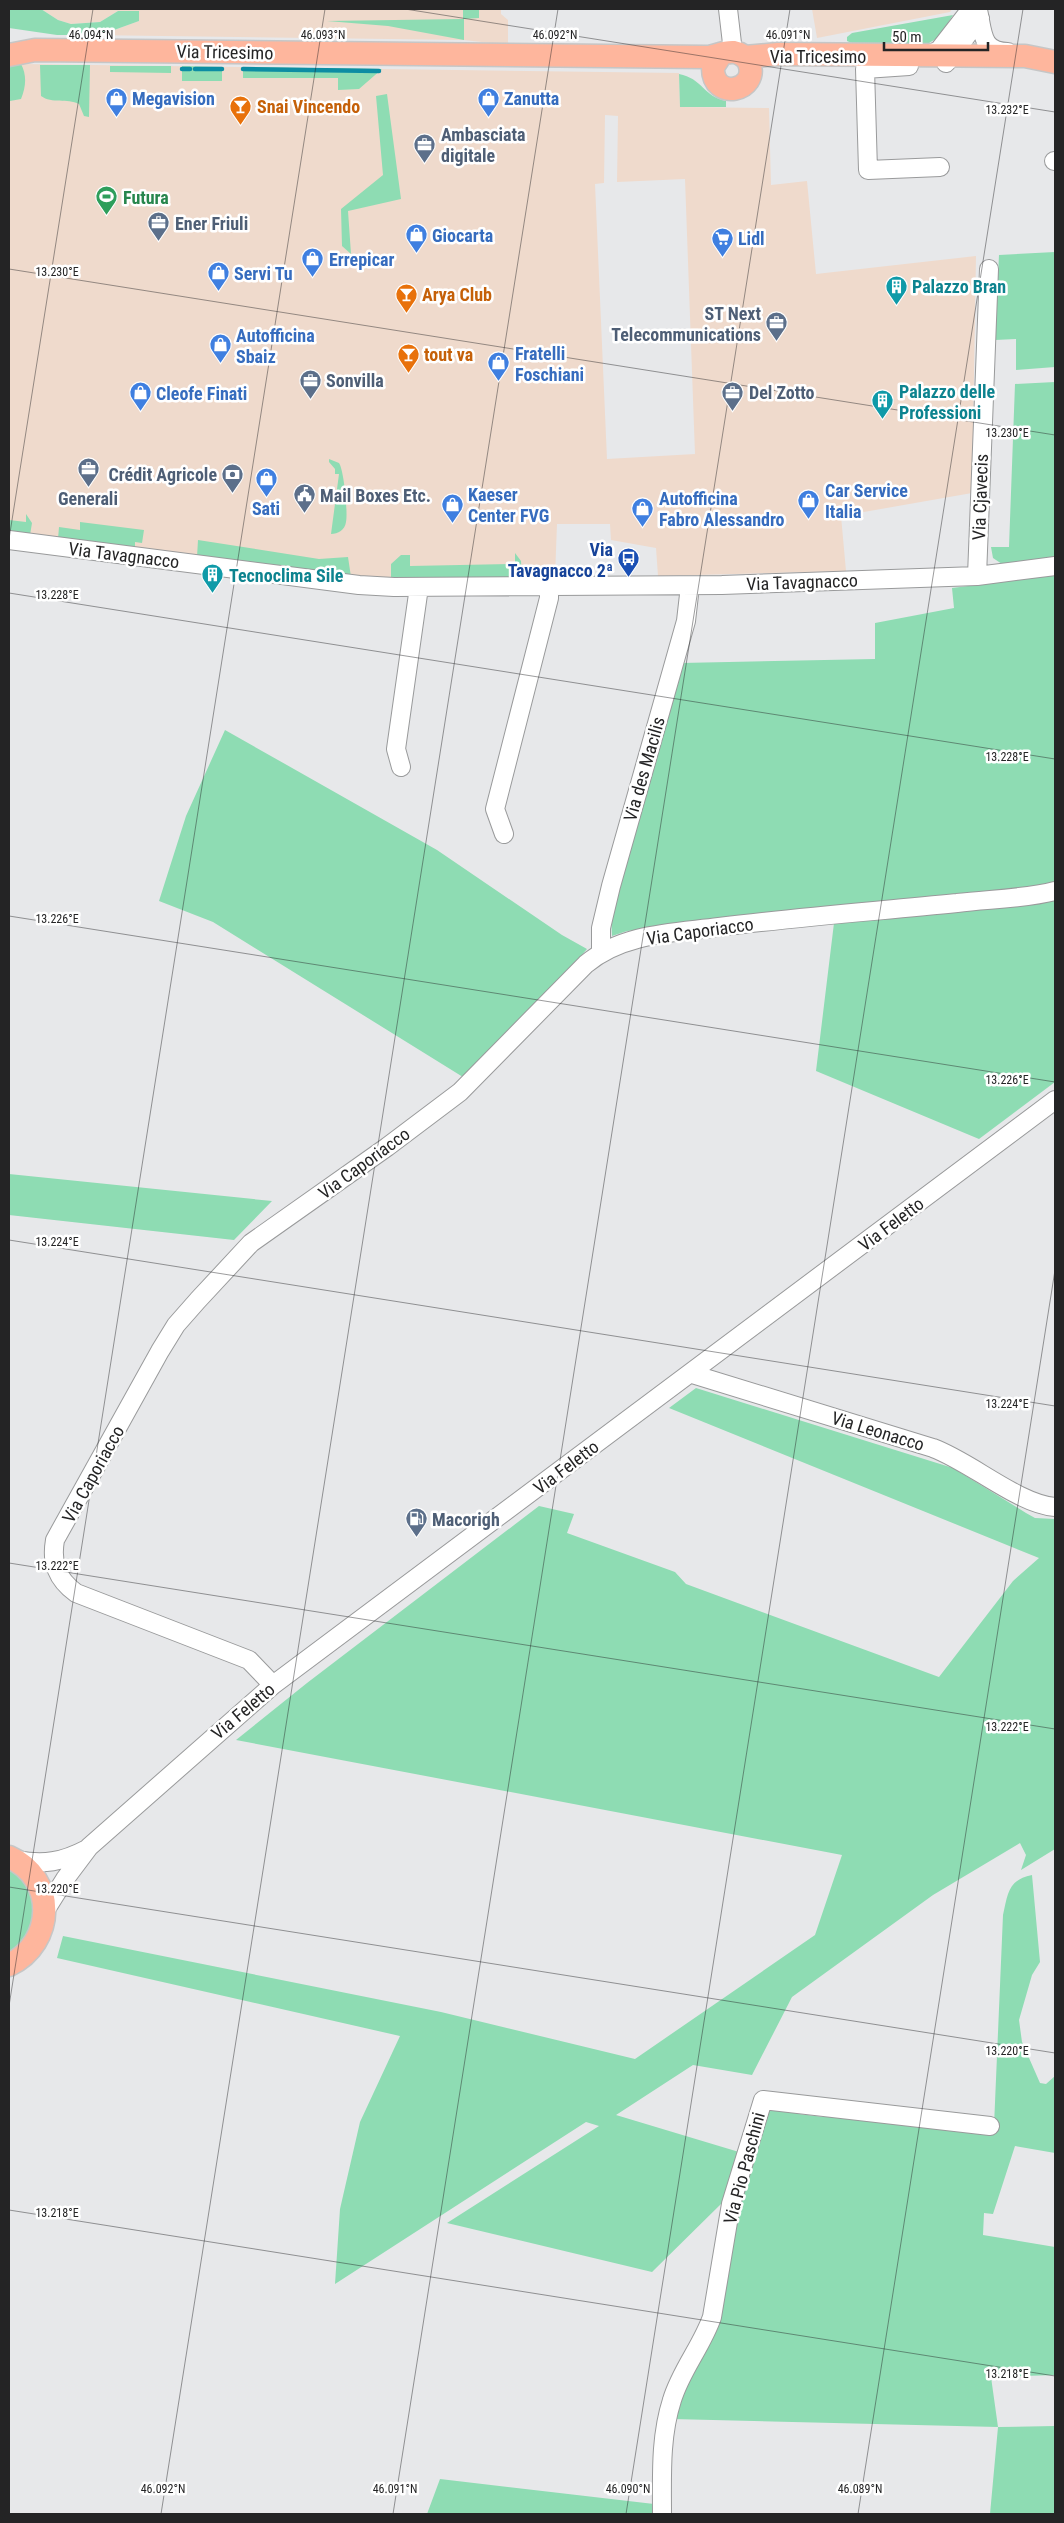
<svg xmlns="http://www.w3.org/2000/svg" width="1064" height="2523" viewBox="0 0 1064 2523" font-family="'Roboto Condensed',sans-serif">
	<rect width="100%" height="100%" fill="#e7e8ea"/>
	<path fill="#efdacc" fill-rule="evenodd" d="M41,9H501V14L508,20V45L464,40L87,35L103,34L139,21L118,11L100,22L71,24L58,20Z
		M812,9H952L950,12L817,38Z
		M21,64L679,73L680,107L769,108L771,185L807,181L816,274L976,256L972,493L841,516L846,571L658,576L656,548L611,540L610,524H557L555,577L375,580L9,532V66ZM605,115L618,116L617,182L685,179L695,454L607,459L595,184L604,183Z"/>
	<path fill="#8edcb3" d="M9,9H41L58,20L71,24L100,22L118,11H139V21L103,34L87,35H57L9,28Z
		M463,9H479V18L464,19V40L388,26L327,21L463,19Z
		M953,15L939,37L929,43L854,44L847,41V37L852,33Z
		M21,64C27,75 26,87 21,99L10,101L9,105V66Z
		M40,65H90L89,117L84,116L79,104C67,98 52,104 41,96Z
		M110,66H171V73L110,72Z
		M182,66L222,67V81H182Z
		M243,67L382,69L359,89L338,90V78H243Z
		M679,74C702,78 704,97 726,101V107H680Z
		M387,94L401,199L348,211L351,254L342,246L341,209L383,175L376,96Z
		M1055,252V367L1016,370V339L995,340L999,255Z
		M1055,382V557L1002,564L993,558L991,547H1009L1015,384Z
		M329,459L339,463C344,470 348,513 346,522C345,530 338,534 331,534L339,474H335V469L329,462Z
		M26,514L32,523L30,535L9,532V520L26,522Z
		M80,522L144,530L142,543L135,542V549L58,539L59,527L80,530Z
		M198,540L319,559L348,557L351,577L197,557Z
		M515,553L521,561L522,578L391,579V564L401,555H410V566L515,564Z
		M1055,575V884L627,931L612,936L611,916L681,663L875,659V623L954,608L952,588Z
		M225,730L437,850L562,935L587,949L471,1082L213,922L159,901L186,816Z
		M1055,897V1082L979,1139L816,1071L834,923Z
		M9,1174L272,1201L234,1240L9,1215Z
		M696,1388L953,1468L1026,1513L1035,1518L1055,1519V1849L1021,1870L1026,1855L1020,1843L933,1895L792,1997L752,2075L693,2065L616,2115L739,2152L722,2203L652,2272L447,2223L599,2126L586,2122L335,2284L340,2209L360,2122L400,2036L57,1958L63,1936L441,2012L635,2059L815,1935L842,1855L236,1740L307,1683L539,1506L574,1514L567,1533L675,1572L686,1584L939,1677L1013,1581L1039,1558L669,1408Z
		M9,1865L33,1890L35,1922L19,1947L9,1953Z
		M1032,1875L1040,1962L1032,1975L1019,2020L1022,2042L1040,2083L1046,2084L1055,2076V2153L1015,2146L993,2214L984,2213L983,2235L1055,2247V2375L991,2377L998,2427L1055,2426V2514H990L998,2427L672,2419L700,2356L736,2204L762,2117L770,2109L796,2107L799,2114L824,2117L836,2113L994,2126L1003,1915C1008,1893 1008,1880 1032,1875Z
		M440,2479L654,2504V2514H427Z"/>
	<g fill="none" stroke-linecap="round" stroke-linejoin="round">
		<path stroke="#0d8da3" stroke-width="4.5" d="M182,69H190
			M195,69H222
			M243,69L379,71"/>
		<defs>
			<path id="minor" d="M728,9L733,52
				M978,10C983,32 981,52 1008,52
				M927,56L939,50L971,9
				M946,63L980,18
				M909,66L865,69L868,170L940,167
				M1054,161H1055
				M9,540L359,585L394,587L722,585L977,576L1055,566
				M977,576L989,269
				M401,767L396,749L419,587
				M504,834L495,809L549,598V585
				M601,952V928L611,886L686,621L690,586
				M692,1374L933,1448C971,1462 1018,1504 1055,1507
				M273,1685L249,1660L76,1593C57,1579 51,1563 55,1540L160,1351L176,1325L198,1300L251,1243L387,1147L460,1092L586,964C623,933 673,933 719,927C798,917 878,911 957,903C989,899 1024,899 1055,891
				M17,1860C44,1865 62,1862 87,1849
				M45,1911L65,1879L89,1847L273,1685L1055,1100
				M662,2514C662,2476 660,2437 672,2400C681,2370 702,2346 712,2317L731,2204L763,2100L990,2126"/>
			<path id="major" d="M9,55L35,50L708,57C716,56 725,51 734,52C740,53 747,57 749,63C760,91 712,102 713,67L720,56
				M745,57L778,54L1025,56L1055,62
				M9,1857C57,1878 55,1943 9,1965"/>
		</defs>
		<use href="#minor" stroke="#999a9b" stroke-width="20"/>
		<use href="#major" stroke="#c6c6c6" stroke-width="25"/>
		<use href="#minor" stroke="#fff" stroke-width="18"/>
		<use href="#major" stroke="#feb69d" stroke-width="22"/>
	</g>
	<path fill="none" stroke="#242425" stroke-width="1" stroke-opacity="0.45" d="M405,9L1055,112M9,269L1055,435M9,539L93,9M9,593L1055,759M9,916L1055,1082M9,1240L1055,1406M9,1563L1055,1729M9,1887L1055,2053M9,2006L325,9M9,2210L1055,2376M161,2514L558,9M393,2514L790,9M626,2514L1023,9M858,2514L1055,1270"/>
	<defs>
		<symbol id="shop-pin" viewBox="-11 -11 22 30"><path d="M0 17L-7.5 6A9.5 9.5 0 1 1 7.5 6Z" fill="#3f7fe0" stroke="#fff"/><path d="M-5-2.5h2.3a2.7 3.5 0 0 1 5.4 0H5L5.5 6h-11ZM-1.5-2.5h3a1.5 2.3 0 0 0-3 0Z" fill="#fff"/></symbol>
		<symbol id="bar-pin" viewBox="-11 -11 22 30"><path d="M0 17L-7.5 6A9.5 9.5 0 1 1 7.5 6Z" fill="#e8710a" stroke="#fff"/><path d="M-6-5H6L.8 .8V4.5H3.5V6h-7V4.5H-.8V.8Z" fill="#fff"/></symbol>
		<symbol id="office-pin" viewBox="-11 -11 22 30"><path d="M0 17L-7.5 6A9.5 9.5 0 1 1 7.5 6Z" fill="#5c6f8a" stroke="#fff"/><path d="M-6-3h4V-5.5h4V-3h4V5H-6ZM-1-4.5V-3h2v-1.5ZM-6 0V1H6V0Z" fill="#fff"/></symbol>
		<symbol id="stadium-pin" viewBox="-11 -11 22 30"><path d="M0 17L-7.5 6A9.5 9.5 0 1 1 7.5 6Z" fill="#2e9e5b" stroke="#fff"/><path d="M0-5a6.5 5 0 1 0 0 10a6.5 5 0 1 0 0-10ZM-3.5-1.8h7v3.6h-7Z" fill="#fff"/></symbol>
		<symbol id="supermarket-pin" viewBox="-11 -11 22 30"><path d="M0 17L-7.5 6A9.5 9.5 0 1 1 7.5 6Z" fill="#3f7fe0" stroke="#fff"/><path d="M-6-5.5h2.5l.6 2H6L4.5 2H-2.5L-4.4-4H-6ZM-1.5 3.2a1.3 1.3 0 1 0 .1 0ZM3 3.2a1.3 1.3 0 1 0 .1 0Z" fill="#fff"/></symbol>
		<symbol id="building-pin" viewBox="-11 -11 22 30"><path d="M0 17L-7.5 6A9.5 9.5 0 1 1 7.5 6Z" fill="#0f9aa8" stroke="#fff"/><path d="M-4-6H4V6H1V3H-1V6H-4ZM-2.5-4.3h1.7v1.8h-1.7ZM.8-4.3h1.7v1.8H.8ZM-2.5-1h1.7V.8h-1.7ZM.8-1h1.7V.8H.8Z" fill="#fff"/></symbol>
		<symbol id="bank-pin" viewBox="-11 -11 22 30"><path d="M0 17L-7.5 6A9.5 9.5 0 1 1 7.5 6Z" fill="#5c6f8a" stroke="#fff"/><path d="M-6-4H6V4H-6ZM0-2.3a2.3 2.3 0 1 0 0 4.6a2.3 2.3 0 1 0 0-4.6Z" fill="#fff"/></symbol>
		<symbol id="civic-pin" viewBox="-11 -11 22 30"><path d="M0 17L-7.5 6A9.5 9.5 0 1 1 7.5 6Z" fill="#5c6f8a" stroke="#fff"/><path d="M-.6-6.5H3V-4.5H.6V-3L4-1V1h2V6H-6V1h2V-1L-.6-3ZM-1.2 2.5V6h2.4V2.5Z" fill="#fff"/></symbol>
		<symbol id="bus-pin" viewBox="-11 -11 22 30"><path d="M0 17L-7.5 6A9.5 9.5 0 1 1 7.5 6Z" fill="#1a4fb4" stroke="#fff"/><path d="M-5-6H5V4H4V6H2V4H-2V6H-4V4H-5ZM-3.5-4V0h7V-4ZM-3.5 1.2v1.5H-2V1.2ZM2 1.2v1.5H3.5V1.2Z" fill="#fff"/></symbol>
		<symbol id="fuel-pin" viewBox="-11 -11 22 30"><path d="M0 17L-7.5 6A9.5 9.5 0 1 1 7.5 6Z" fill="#5c6f8a" stroke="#fff"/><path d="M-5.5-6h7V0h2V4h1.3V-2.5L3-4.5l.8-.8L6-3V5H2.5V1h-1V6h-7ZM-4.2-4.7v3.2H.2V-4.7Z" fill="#fff"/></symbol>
	</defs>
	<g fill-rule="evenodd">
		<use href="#shop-pin" x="104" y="86" width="25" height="34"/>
		<use href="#shop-pin" x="476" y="86" width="25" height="34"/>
		<use href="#bar-pin" x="228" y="94" width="25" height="34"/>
		<use href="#office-pin" x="412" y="132" width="25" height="34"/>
		<use href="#stadium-pin" x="94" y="184" width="25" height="34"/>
		<use href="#office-pin" x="146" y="210" width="25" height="34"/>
		<use href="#shop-pin" x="404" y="222" width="25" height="34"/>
		<use href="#supermarket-pin" x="710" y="226" width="25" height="34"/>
		<use href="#shop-pin" x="300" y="246" width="25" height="34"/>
		<use href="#shop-pin" x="206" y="260" width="25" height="34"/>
		<use href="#building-pin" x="884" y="274" width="25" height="34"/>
		<use href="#bar-pin" x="394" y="282" width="25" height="34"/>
		<use href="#office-pin" x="764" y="310" width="25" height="34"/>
		<use href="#shop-pin" x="208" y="332" width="25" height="34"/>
		<use href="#bar-pin" x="396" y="342" width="25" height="34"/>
		<use href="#shop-pin" x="486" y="350" width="25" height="34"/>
		<use href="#office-pin" x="298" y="368" width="25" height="34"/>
		<use href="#office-pin" x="720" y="380" width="25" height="34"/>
		<use href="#shop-pin" x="128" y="380" width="25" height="34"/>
		<use href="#building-pin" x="870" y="388" width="25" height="34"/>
		<use href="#office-pin" x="76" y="456" width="25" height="34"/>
		<use href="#bank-pin" x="220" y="462" width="25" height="34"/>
		<use href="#shop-pin" x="254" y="466" width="25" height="34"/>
		<use href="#civic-pin" x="292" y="482" width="25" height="34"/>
		<use href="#shop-pin" x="796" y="488" width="25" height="34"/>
		<use href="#shop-pin" x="440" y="492" width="25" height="34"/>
		<use href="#shop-pin" x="630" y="496" width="25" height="34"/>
		<use href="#bus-pin" x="616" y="546" width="25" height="34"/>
		<use href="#building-pin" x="200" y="562" width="25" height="34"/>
		<use href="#fuel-pin" x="404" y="1506" width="25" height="34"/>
	</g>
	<g text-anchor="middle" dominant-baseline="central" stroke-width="5" stroke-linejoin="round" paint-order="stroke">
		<g font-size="18" fill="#242425" stroke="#fff">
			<text transform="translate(225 52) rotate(1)">Via Tricesimo</text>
			<text x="818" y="56">Via Tricesimo</text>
			<text transform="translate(980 497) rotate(-88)">Via Cjavecis</text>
			<text transform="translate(124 555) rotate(7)">Via Tavagnacco</text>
			<text transform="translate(802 582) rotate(-2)">Via Tavagnacco</text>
			<text transform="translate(644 769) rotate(-74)">Via des Macilis</text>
			<text transform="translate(700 931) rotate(-8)">Via Caporiacco</text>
			<text transform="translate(364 1163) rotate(-36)">Via Caporiacco</text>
			<text transform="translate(891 1224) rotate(-37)">Via Feletto</text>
			<text transform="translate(878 1431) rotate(17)">Via Leonacco</text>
			<text transform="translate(566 1467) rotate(-37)">Via Feletto</text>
			<text transform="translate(93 1474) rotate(-61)">Via Caporiacco</text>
			<text transform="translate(243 1711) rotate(-40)">Via Feletto</text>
			<text transform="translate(744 2168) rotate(-75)">Via Pio Paschini</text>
		</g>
		<g font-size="18" font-weight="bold" fill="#366cbe" stroke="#fff" text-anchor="start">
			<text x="132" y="98">Megavision</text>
			<text x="504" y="98">Zanutta</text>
			<text x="432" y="235">Giocarta</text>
			<text x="738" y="238">Lidl</text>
			<text x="329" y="259">Errepicar</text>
			<text x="234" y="273">Servi Tu</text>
			<text x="236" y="335">Autofficina<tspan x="236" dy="21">Sbaiz</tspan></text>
			<text x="515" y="353">Fratelli<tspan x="515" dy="21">Foschiani</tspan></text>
			<text x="156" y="393">Cleofe Finati</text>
			<text x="825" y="490">Car Service<tspan x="825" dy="21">Italia</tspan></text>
			<text x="468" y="494">Kaeser<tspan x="468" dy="21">Center FVG</tspan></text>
			<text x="659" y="498">Autofficina<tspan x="659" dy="21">Fabro Alessandro</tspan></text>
			<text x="266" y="508" text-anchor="middle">Sati</text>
		</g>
		<g font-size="18" font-weight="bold" fill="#c56008" stroke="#fff" text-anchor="start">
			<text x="257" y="106">Snai Vincendo</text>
			<text x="422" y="294">Arya Club</text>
			<text x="424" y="354">tout va</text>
		</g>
		<g font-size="18" font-weight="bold" fill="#4e5e75" stroke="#fff" text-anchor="start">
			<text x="441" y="134">Ambasciata<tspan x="441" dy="21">digitale</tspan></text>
			<text x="175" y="223">Ener Friuli</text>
			<text x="761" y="313" text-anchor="end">ST Next<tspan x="761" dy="21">Telecommunications</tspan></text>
			<text x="326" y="380">Sonvilla</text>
			<text x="749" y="392">Del Zotto</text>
			<text x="217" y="474" text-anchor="end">Crédit Agricole</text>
			<text x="320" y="495">Mail Boxes Etc.</text>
			<text x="88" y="498" text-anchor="middle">Generali</text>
			<text x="432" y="1519">Macorigh</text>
		</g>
		<g font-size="18" font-weight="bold" fill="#27864d" stroke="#fff" text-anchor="start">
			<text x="123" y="197">Futura</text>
		</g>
		<g font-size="18" font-weight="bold" fill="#0d838f" stroke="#fff" text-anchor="start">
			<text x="912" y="286">Palazzo Bran</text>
			<text x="899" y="391">Palazzo delle<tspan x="899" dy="21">Professioni</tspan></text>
			<text x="229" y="575">Tecnoclima Sile</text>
		</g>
		<g font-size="18" font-weight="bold" fill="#164399" stroke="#fff" text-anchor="end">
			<text x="613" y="549">Via<tspan x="613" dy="21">Tavagnacco 2ª</tspan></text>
		</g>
	</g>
	<g font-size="12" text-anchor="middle" fill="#242425" stroke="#fff" stroke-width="5" stroke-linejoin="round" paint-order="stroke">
		<text x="91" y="39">46.094°N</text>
		<text x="323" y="39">46.093°N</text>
		<text x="555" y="39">46.092°N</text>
		<text x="788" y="39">46.091°N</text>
		<text x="1007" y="114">13.232°E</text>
		<text x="57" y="276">13.230°E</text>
		<text x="1007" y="437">13.230°E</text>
		<text x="57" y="599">13.228°E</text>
		<text x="1007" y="761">13.228°E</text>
		<text x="57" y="923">13.226°E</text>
		<text x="1007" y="1084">13.226°E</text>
		<text x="57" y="1246">13.224°E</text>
		<text x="1007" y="1408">13.224°E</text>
		<text x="57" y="1570">13.222°E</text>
		<text x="1007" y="1731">13.222°E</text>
		<text x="57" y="1893">13.220°E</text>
		<text x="1007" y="2055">13.220°E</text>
		<text x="57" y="2217">13.218°E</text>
		<text x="1007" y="2378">13.218°E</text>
		<text x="163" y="2493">46.092°N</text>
		<text x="395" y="2493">46.091°N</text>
		<text x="628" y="2493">46.090°N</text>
		<text x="860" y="2493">46.089°N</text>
	</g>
	<rect width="1064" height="2523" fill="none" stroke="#242425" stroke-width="20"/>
	<path d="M884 42v8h104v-8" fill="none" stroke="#242425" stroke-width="2.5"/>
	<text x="892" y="42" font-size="15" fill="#242425" stroke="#ffffff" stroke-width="4" paint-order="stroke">50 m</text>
</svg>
